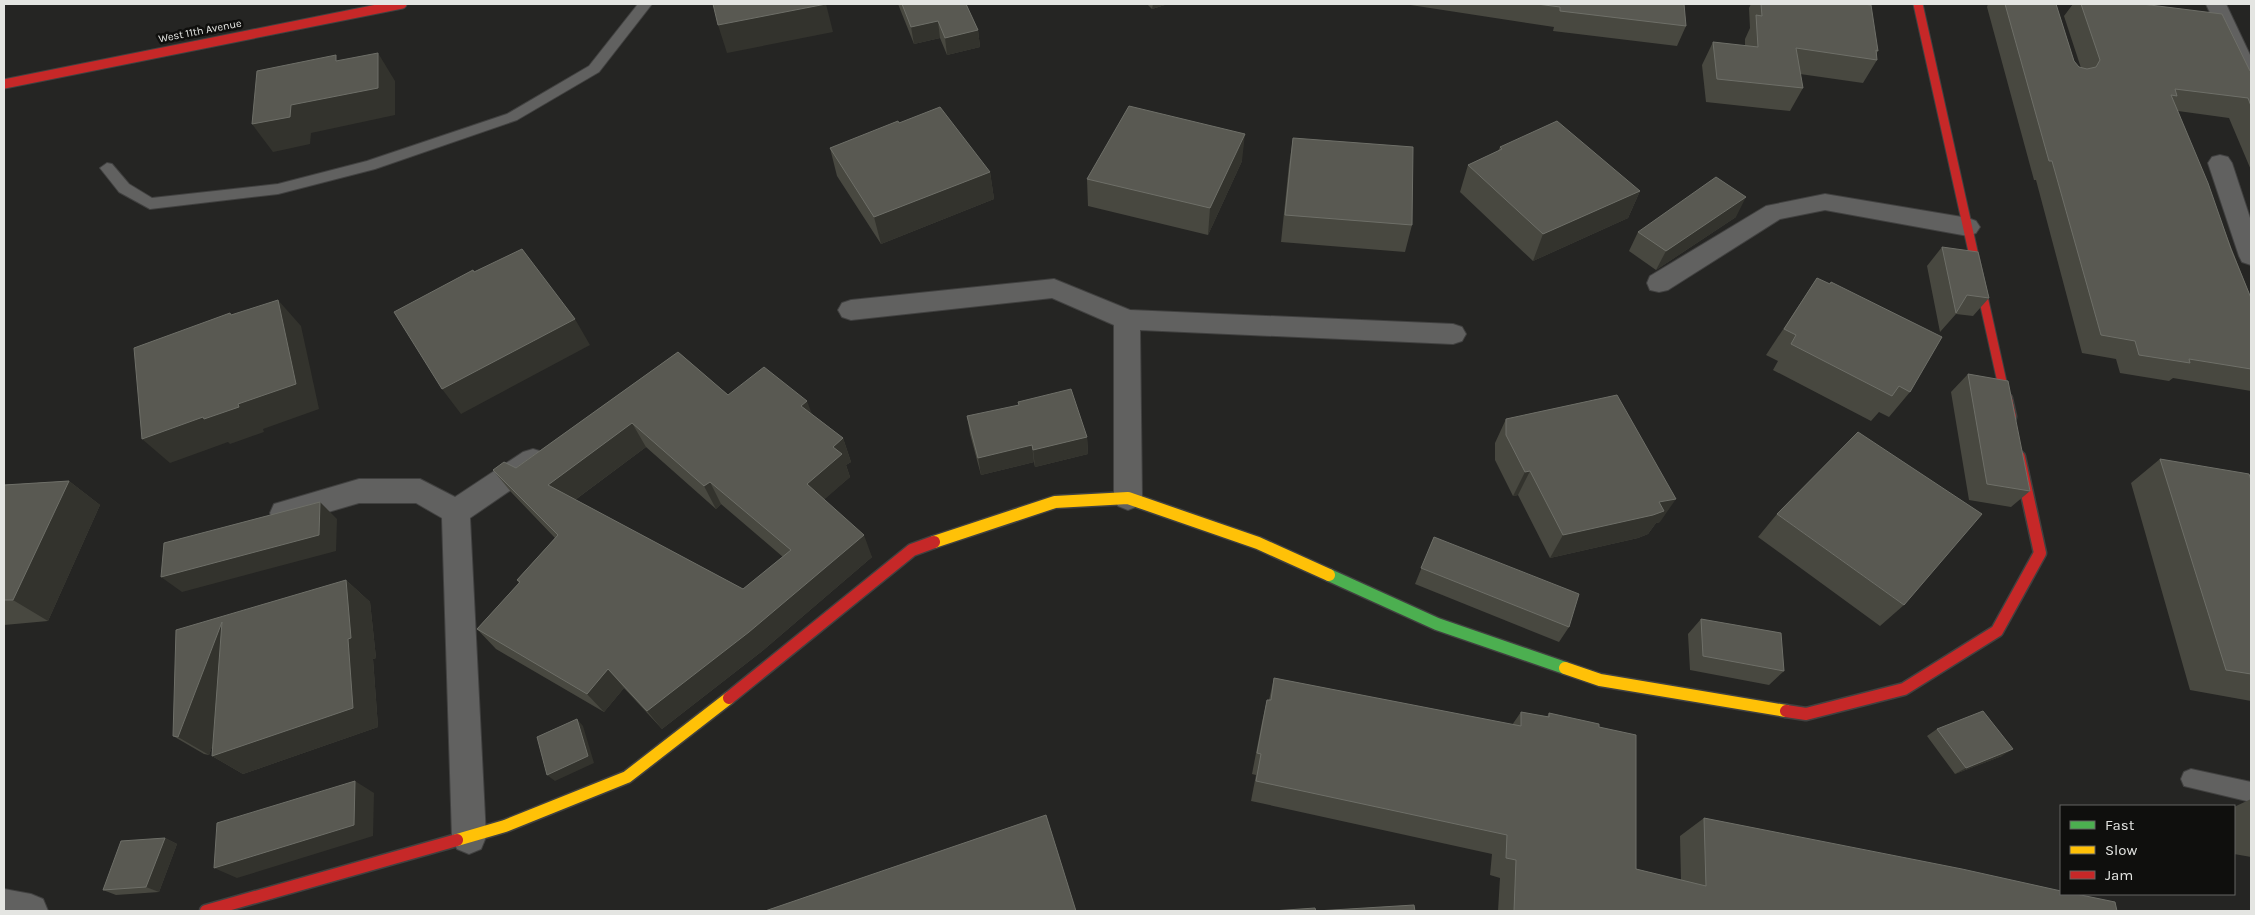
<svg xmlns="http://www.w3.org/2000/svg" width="2255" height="915" viewBox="0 0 2255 915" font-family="Karla,sans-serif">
	<rect width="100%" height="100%" fill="#252523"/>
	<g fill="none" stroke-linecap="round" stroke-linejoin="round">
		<defs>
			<path id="lane" d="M638,4H652L599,72L517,120L375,169L278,194L150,209L119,192L100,168L107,163L112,164L129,184L152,198L278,184L367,161L507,114L589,66Z
				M2191,769L2251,782V802L2184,786L2181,779L2184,772Z"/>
			<path id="street" d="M2206,4H2226L2251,57V86L2243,84L2240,79Z
				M2220,155L2228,157L2232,163L2251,221V265L2242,262L2239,256L2208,163L2212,157Z
				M1825,194L1968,218L1976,221L1980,227L1976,233L1968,236L1825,210L1780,219L1668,290L1659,292L1650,290L1647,283L1650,276L1766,206Z
				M1054,279L1130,310L1453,324L1462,327L1466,334L1462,341L1453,344L1140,330L1142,498L1138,506L1128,510L1118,506L1114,498V325L1052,298L851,320L842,317L838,310L842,303L851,300Z
				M533,449L543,452L547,460L543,468L470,518L486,837L481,849L469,854L457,849L452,837L442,518L416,503H359L284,525L274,522L270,513L274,504L359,479H420L455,497L523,452Z
				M4,889L31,894L43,899L48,911H4Z"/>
			<path id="fast" d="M1329,575L1437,624L1565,668"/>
			<path id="slow" d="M934,542L1055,502L1128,498L1258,543L1329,575
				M1565,668L1600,680L1786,711
				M457,840L505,826L627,777L729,698"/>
			<path id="jam-far1" d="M1918,4L2006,400
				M4,84L402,4"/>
			<path id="jam" d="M2006,399L2010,417
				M729,698L912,550L934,542
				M1786,711L1806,714L1904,689L1997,631L2040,553L2019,457
				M206,911L457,840"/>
		</defs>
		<use href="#lane" stroke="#414140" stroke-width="2"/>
		<use href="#street" stroke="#414140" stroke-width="2"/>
		<use href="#fast" stroke="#414140" stroke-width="15"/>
		<use href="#slow" stroke="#414140" stroke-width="15"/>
		<use href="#jam-far1" stroke="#414140" stroke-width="11"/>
		<use href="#jam" stroke="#414140" stroke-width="15"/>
		<use href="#lane" fill="#616160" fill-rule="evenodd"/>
		<use href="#street" fill="#616160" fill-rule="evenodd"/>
		<use href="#fast" stroke="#4caf50" stroke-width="12"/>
		<use href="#slow" stroke="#ffc107" stroke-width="12"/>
		<use href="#jam-far1" stroke="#c62828" stroke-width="9"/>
		<use href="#jam" stroke="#c62828" stroke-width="12"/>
	</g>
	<path fill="#484840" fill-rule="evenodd" d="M898,4H966L978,30L980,47L947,55L940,38L914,44Z
		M1147,4H1168L1152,9Z
		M1404,4H1684L1686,26L1677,46L1553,31L1554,27Z
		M1751,4H1863L1878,51L1876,54L1877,60L1863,83L1800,74L1803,88L1790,111L1706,102L1702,65L1713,42L1745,46V39L1750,28L1749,8Z
		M1988,4H2056L2074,61L2079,67L2081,68L2064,16L2073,4H2142L2251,71V170L2229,118L2178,111L2251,298V391L2173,378L2169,381L2120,373L2116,359L2082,353L2036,180H2034L1987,7Z
		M899,123L990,172L994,199L881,244L837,176L830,148Z
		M1293,138L1412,225L1405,252L1281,242L1289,165Z
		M1500,147L1640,191L1628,218L1533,261L1460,192L1468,165L1498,151Z
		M1242,161L1208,235L1088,206L1087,179Z
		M1736,217L1656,270L1629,251L1638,232Z
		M1942,247L1989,298L1973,316L1956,314L1940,332L1927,266Z
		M1817,278L1910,392L1889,417L1879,412L1871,421L1773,370L1778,361L1766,355Z
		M678,352L728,395L812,414L843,438L851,462L846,465L850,477L824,499L872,557L761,652L662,729L624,688L604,712L496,649L477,629L519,583L517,580L555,538L511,492L493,470L516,468ZM646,447L716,509L721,504L783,557L743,589L575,500Z
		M1968,374L2030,491L2011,507L1969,500L1951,392Z
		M967,416L1087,437L1088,454L1035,467L1034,462L981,475L970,434Z
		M1506,419L1660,522L1656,523L1648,534L1638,538L1550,558L1518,495L1513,496L1495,460V443Z
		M2160,459L2251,480V701L2190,690L2131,483Z
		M69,481L100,505L48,621L4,625V485Z
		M1777,514L1904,605L1880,626L1758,537Z
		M1434,537L1569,627L1559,642L1415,584Z
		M346,580L370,602L376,658L373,659L378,727L243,774L212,756L213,744L209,755L204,754L173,736Z
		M1701,619L1784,671L1769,685L1690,670L1688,634Z
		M1274,678L1512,725L1521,712L1547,717L1549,713L1599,727L1636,869L1681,880L1680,836L1704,818L2117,911H1498L1500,878L1490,875L1492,854L1251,801L1256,775L1252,774L1262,722L1267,700H1269Z
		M1937,729L2002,756L1955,774L1927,736Z
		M2251,799V857L2234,854V807Z
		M165,838L177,844L159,892L116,895L103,890Z"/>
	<path fill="#33332d" d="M826,4L833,32L727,53L718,25Z
		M1153,4H1168L1152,9Z
		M938,21L940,38L914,44L911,27Z
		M978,30L980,47L947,55L945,38Z
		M378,53L395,81V115L311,133L310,144L273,152L252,124L291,105Z
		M1245,134L1242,161L1208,235L1210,208Z
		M990,172L994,199L881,244L874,217Z
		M1640,191L1628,218L1533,261L1543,234Z
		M1746,197L1736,217L1656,270L1666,251Z
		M278,300L301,326L319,409L263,429L264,432L230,444L228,442L170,463L142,439L238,404Z
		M575,319L590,345L461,414L442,389Z
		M807,401L816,425L801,406Z
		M632,423L646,447L564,508L548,485Z
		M1087,437L1088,454L1035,467L1033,450Z
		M843,438L851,462L846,465L850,477L816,507L807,484L833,447Z
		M1032,445L1034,462L981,475L978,458Z
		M1530,471L1518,495L1513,496L1525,472Z
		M69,481L100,505L48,621L13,600Z
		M710,482L721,504L716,509L704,486Z
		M1676,499L1660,522L1656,523L1648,534L1638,538L1550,558L1563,535L1659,502Z
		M320,502L337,519L336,551L182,592L161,577Z
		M864,535L872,557L761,652L662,729L647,711Z
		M346,580L370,602L376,658L373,659L378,727L243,774L212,756L348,639Z
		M222,622L250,643L209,755L178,737Z
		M608,669L624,688L604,712L587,694Z
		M577,719L583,726L594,763L555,781L547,775Z
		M2013,749L2002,756L1955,774L1966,768Z
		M355,781L374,793L373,836L237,878L214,868Z
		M165,838L177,844L159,892L146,887Z"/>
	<path fill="#595952" stroke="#6e6f68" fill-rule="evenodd" d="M713,4H826L718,25Z
		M902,4H966L978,30L945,38L938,21L911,27Z
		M1537,4H1684L1686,26L1560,11V7Z
		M1761,4H1863L1871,5L1878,51L1876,50L1877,60L1796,48L1803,88L1717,79L1713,42L1758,47L1756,15L1762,16Z
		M2005,4H2056L2074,61L2079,67L2087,69L2096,67L2100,60L2081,4H2142L2222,14L2250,71H2251V106L2248,98L2175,89L2177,96L2171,95L2208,183L2231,249L2251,298V369L2189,359L2190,363L2139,355L2135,341L2101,335L2052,161H2049Z
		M378,53V88L291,105L290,117L252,124L257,71L336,55V61Z
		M1129,106L1245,134L1210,208L1087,179Z
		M940,107L990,172L874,217L830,148L898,121L899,123Z
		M1557,121L1640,191L1543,234L1468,165L1502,149L1500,147Z
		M1293,138L1413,147L1412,225L1285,215Z
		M1716,177L1746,197L1666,251L1638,232Z
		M1942,247L1978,252L1989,298L1967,295L1956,313Z
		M522,249L575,319L442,389L394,312L473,270L474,272Z
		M1817,278L1830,284L1831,282L1942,337L1910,392L1899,386L1892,396L1791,344L1796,335L1784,329Z
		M278,300L296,384L238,404L239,407L204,419L203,417L142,439L134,348L230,313L231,315Z
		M678,352L728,395L764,367L807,401L801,406L843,438L833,447L842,454L807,484L864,535L749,632L647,711L608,669L587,694L477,629L520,582L517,580L558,535L493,470L504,462L516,468ZM632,423L704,486L710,482L791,550L743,589L548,485Z
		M1968,374L2008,381L2030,491L1987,484Z
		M1071,389L1087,437L1033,450L1032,445L978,458L967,416L1019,405L1018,402Z
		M1617,395L1676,499L1659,502L1664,511L1653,515L1563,535L1530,471L1525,472L1506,435V419Z
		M1858,432L1982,514L1904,605L1777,514Z
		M2160,459L2249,474L2251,480V674L2226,670Z
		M69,481L13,600H4V485Z
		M320,502L319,535L161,577L164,543Z
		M1434,537L1579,594L1569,627L1421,568Z
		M346,580L351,638L348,639L353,708L212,756L222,622L178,737L173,736L176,630Z
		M1701,619L1781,633L1784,671L1703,656Z
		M1274,678L1521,726V712L1549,717V713L1599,724V727L1636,735V869L1706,886L1704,818L1962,869L2061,891V894H2076L2115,902L2117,911H1514L1516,860L1506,858L1507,835L1256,781L1261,754L1257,753L1267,700H1271Z
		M1983,711L2013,749L1966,768L1937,729Z
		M577,719L588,756L547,775L537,737Z
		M355,781L354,825L214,868L217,823Z
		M1046,815L1076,911H765Z
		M165,838L146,887L103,890L121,841Z
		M1414,905L1415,911H1272L1315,908L1316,911Z"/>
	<g text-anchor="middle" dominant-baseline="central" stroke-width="5" stroke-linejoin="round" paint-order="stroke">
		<g font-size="11" fill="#e4e5e2" stroke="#0f0f0d">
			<text transform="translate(200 31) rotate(-11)">West 11th Avenue</text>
		</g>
	</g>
	<rect width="2255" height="915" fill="none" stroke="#e4e5e2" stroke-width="10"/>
	<rect x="2060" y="805" width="175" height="90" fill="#0f0f0d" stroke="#646562"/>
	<rect x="2070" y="821" width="25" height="8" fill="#4caf50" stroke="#646562"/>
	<text x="2105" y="830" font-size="15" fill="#e4e5e2">Fast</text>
	<rect x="2070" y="846" width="25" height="8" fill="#ffc107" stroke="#646562"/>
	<text x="2105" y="855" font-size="15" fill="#e4e5e2">Slow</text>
	<rect x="2070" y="871" width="25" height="8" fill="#c62828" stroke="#646562"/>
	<text x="2105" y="880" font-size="15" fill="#e4e5e2">Jam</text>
</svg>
